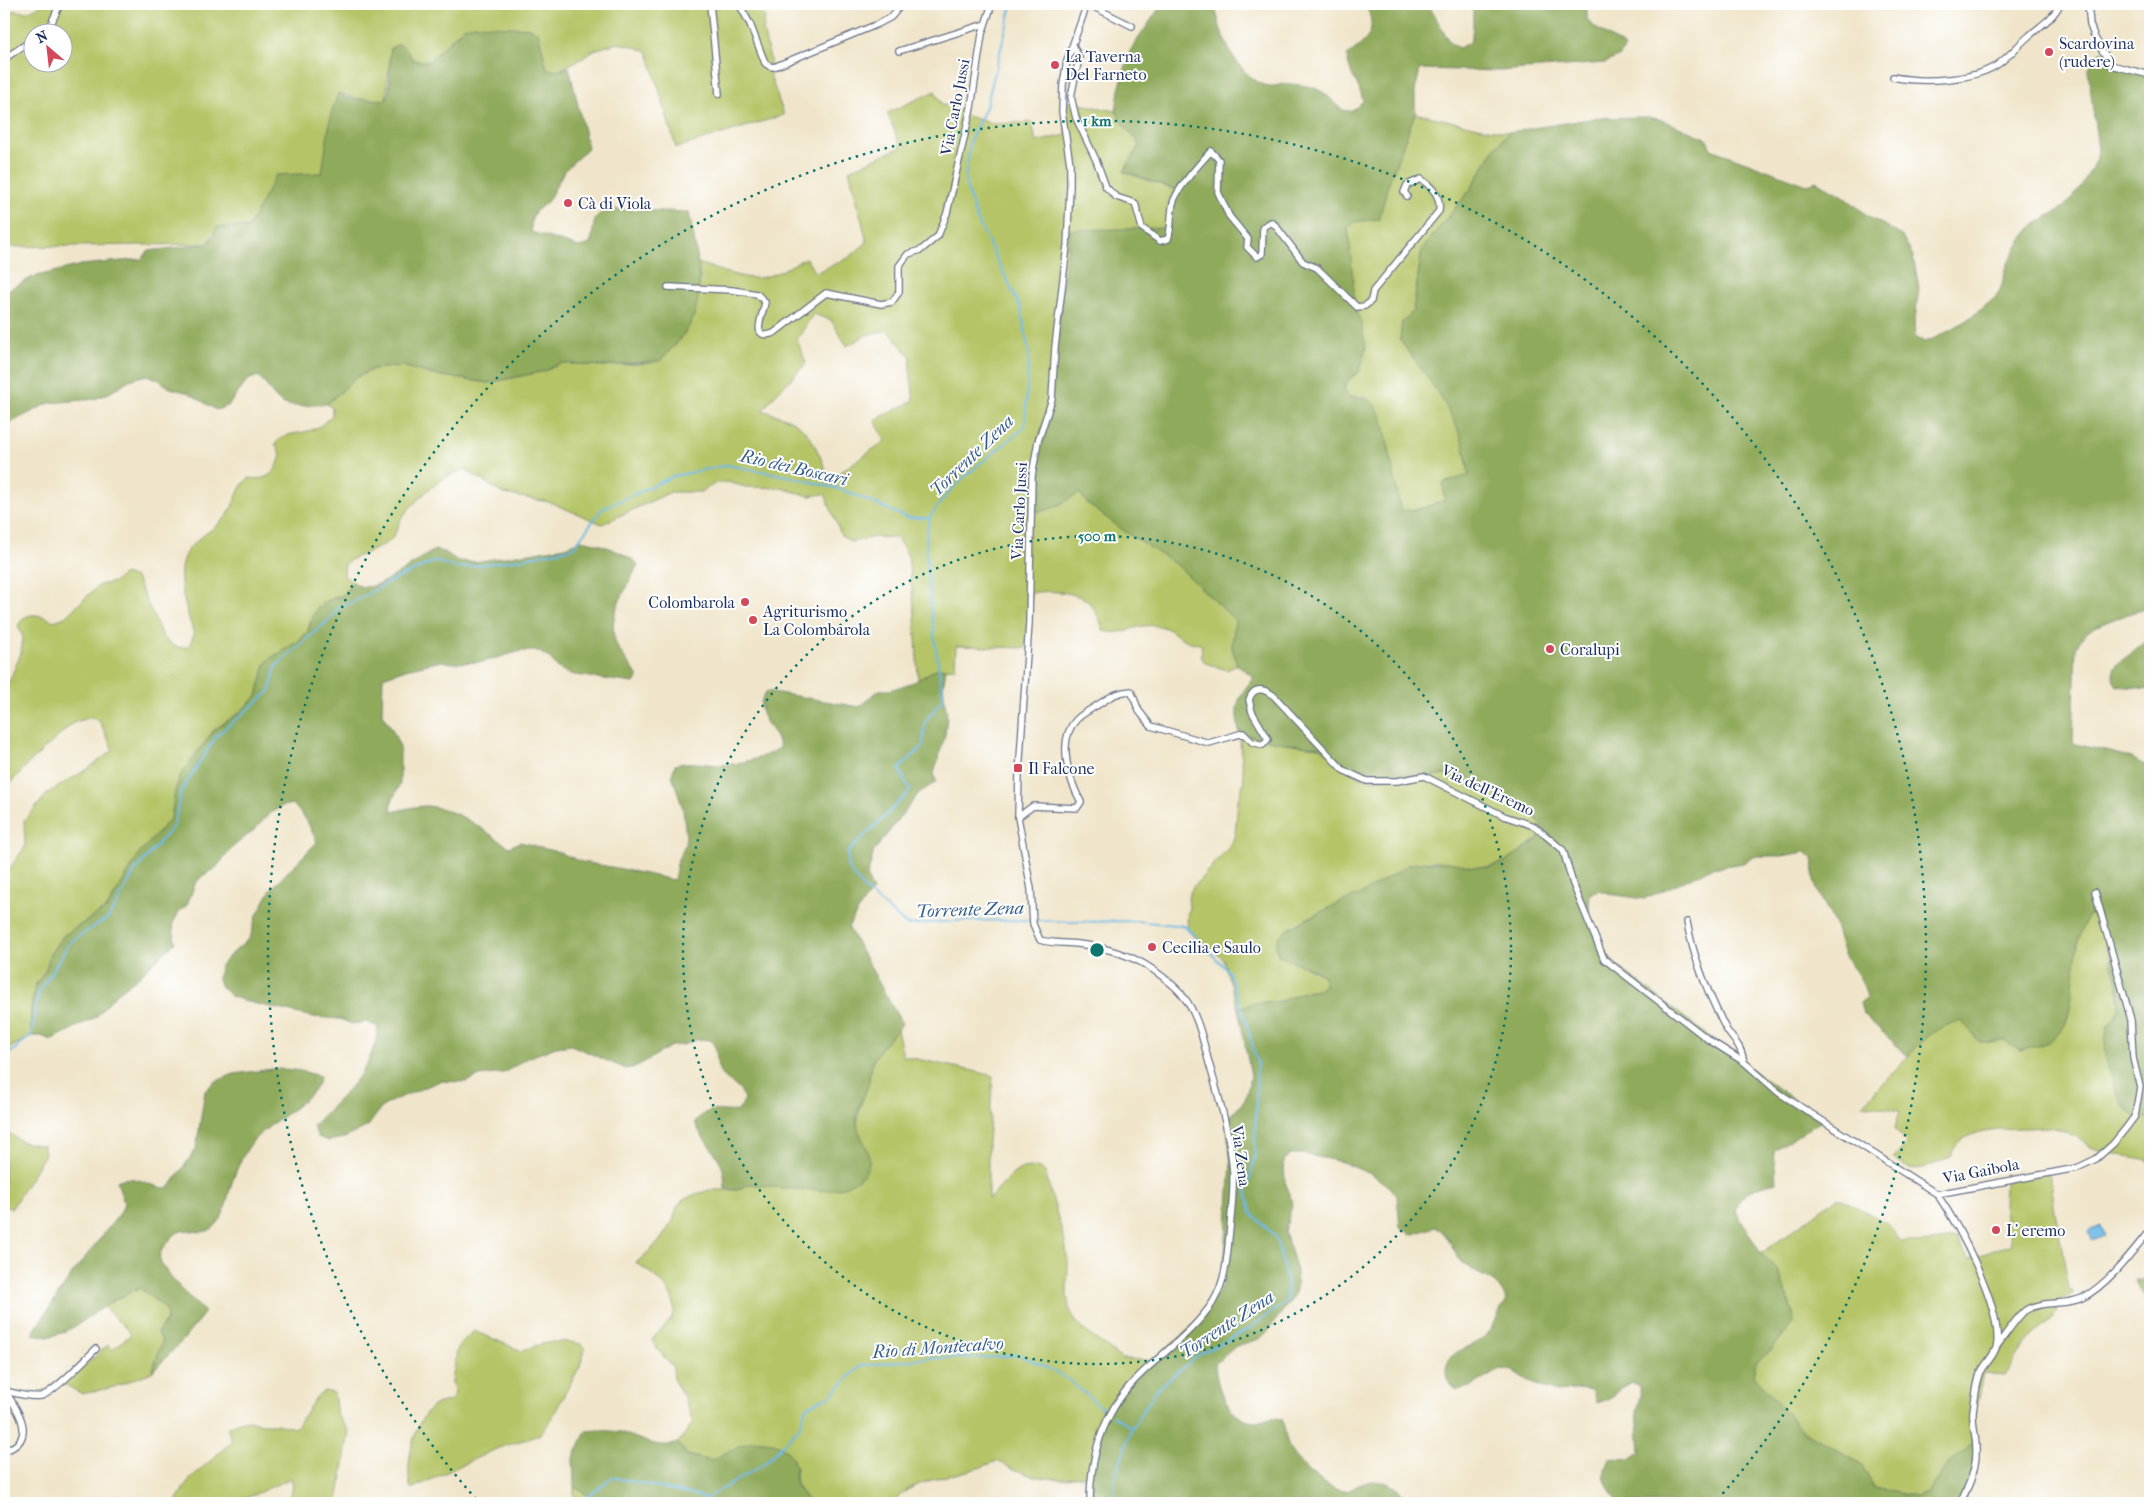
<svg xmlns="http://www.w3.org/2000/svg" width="2154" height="1507" viewBox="0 0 2154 1507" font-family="'IM FELL French Canon',serif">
	<rect width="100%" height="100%" fill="#fff"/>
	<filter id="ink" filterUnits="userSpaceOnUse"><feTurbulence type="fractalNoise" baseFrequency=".02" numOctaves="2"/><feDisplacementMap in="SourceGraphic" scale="10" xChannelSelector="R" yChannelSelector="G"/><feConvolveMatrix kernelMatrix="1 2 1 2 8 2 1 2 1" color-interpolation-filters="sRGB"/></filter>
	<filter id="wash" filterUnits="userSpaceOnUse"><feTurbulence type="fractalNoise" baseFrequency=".0096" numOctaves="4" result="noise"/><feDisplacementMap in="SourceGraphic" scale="20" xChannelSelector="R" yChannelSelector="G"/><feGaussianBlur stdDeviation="1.12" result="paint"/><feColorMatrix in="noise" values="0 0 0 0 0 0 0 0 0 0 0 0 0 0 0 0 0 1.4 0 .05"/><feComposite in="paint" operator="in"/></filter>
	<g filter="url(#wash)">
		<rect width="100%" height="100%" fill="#f0e5ca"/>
		<path fill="#b5c466" stroke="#687a62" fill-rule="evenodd" d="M44,4H760L765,17L763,31L770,58V75L784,115L676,148L648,52L633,46L617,43L594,50L583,58L557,71L547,69L538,32L528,28L464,27L428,62L413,60L406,49L391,48L386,100L358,99L338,93L322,173L248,228L217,227L208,244L8,247L4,249V10L27,12ZM32,32H62V62H32Z
			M935,91L942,105L953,106L967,116L995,124L1032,122L1036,142L1066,135L1064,101L1116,111L1122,122L1140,145L1124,172L1176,190L1167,229L1133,230C1101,298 1063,366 1039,437C1036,446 1039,456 1036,468L1069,498L1080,493L1088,504L1177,564L1235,620L1232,647L1237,665L1227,670L1205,663L1201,656L1202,645C1196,643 1188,642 1183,639C1174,634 1169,627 1158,626C1139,622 1122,637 1104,631C1100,622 1095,606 1086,600C1073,591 1046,590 1031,593L1026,648L956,646L955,668L936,669L918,680L915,616L908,556L897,538L875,537L851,542L841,535L825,494L809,496L781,488L745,487L728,482L716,483L701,492H671L602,524L549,502L503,494L465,469C442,476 419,496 404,515C397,524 398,534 389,541C375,552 357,554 345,564L344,576L353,582L344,595L333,598L310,622L308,631L299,641L271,658L265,665L257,696L239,713L214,730L180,776L171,818L140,853L107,908L64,935L57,944L51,954L46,969L36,984L31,1008V1036L10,1048L4,1061V876L25,847L24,821L48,793L89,768L113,750L100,722L91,717L73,723L28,764L4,790V694L21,653L23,637L18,626C26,609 41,615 54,621L65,617L99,585L114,582L124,574L136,578L163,637C171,645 176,649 188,647L194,635C188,612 171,572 188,550C199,536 215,529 226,517C236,505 236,487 249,478C269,481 277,472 281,454L275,444C285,432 294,435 308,431C318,429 325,422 332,415V408L327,404L357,377L373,369L403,366L430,374L488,383L545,371L561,363L602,366L653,363L680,340L693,319L700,279L698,263C717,269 740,279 759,278C775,276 792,265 806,258L815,273L848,258L867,242L849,170L901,147L887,113ZM813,314L831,320L847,346L866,335L887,330L911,357C908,374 914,385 913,401L875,420L885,441L830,479C820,459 814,432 792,421C783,416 772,414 763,410C775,392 792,380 806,363L797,340Z
			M1415,113L1487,129L1509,132L1495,148L1470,190L1422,249L1413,311L1402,322L1400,340L1447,404L1463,441L1469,475L1445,500L1420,509L1400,511L1389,448L1364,397H1349L1344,389L1348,380L1360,371L1348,227L1355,222L1379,218L1388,185Z
			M1239,732L1256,738L1299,745L1321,747L1393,778L1411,775L1426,777L1457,772L1529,808L1544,830C1539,840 1534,841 1525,848C1515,855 1505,863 1492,866C1470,872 1447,857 1424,862C1399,867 1382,885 1360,895C1332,907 1301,918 1279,938L1304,966L1324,976L1325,986L1318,990L1300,993L1282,1001L1255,1003L1238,1008L1223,959L1212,948L1193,936L1188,929L1187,918L1189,907L1188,897L1193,887L1231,845L1235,834L1238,800L1244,781Z
			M2099,914L2118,986L2119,1010L2107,1029V1065L2121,1101L2129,1111L2136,1117L2150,1118V1162L2144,1159C2127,1156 2108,1154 2092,1147C2080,1141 2068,1130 2055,1128C2045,1126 2035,1128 2024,1128C2000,1129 1960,1127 1951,1156C1929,1167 1913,1177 1893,1158L1907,1144L1895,1128L1900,1111L1863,1104L1929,1034L1946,1023L1960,1021C1982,1036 1970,1049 2004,1040L2021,1051L2067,1022C2073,988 2069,944 2089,915Z
			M897,1029L903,1056L978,1072L993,1076L988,1143V1199C1006,1186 1017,1155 1045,1172L1065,1242L1068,1262L1067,1294L1069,1308L1075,1320L1084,1330L1122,1359L1152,1360L1122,1389L1095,1446L1087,1475C1046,1482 1034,1479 997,1461C989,1464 980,1468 971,1470C948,1477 907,1481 894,1503H810C799,1489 793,1486 796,1466L745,1443L712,1461L687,1455L678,1443L693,1422L683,1395L674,1381L673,1367L657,1349L652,1340C657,1332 666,1327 671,1319C684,1296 652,1273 636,1263L659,1242L673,1221L677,1207L683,1200L693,1195L710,1190H737L749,1184L809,1188L867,1150C851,1123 858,1114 867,1087C869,1081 869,1074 871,1068C875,1052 886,1041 897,1029Z
			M4,1130L23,1142L44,1146L45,1154L12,1208L4,1207Z
			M2035,1171L2048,1175L2052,1186L2054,1206L2069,1288L2074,1293L2058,1301L2056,1313L2052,1319L2029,1339L2005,1375L1983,1373L1973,1423L1976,1442L1949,1462L1928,1493L1916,1497L1874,1488L1861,1464L1801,1430L1753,1374L1756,1362L1768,1353L1786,1332L1793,1313L1778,1270L1761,1254L1838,1197L1889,1224L1899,1241L1920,1242L1956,1238L1969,1259L2011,1244L2004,1205L2005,1182Z
			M140,1288L166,1309L167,1319L158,1332L162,1342L152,1372L114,1387L82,1394L64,1384L108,1345L112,1350L131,1334L103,1306Z
			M474,1331L522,1351C542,1342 559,1339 581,1344L585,1349L580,1366L549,1423L539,1435L496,1449L411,1489C404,1467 414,1417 435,1405C439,1402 445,1402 450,1401L455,1394L452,1382L457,1350L462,1342Z
			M324,1391L334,1393L337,1415L349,1431L338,1503H287L293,1487L291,1478L236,1503H175L188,1481L232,1441L227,1428L242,1421L249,1420L262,1424H277L295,1428L317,1396Z
			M574,1486L584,1493L607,1503H574Z"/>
		<path fill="#90aa5b" stroke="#566c5c" d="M1162,4H1212C1218,12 1218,23 1222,32C1228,52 1246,81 1268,86C1274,87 1281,84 1287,84C1297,84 1312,86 1321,91C1337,100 1342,125 1363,101C1360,84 1347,72 1347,55C1370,40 1378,29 1365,4H1428L1450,43L1459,48L1470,42L1473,29V4H1590L1587,8V20L1596,28L1625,47L1620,56L1605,63L1500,71L1420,69L1415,91V113L1388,185L1379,219L1355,222L1348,227L1354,290L1353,305L1361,322L1366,347L1360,371L1348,380L1344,389L1349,397C1369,397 1374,401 1383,419L1401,511L1420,509L1445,500L1443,483L1469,475C1464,419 1431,384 1400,340L1402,322L1413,311L1422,249L1470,190L1495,148L1509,132L1596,118L1647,117L1659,119L1706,138L1711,149L1807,185L1815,181L1841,194L1867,215L1902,236L1913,256L1919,288L1914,327L1916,338L1925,342C1948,333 1972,318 1990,302C2007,288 2001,273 2011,258C2016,248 2025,234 2033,226C2041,219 2053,215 2062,208C2076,197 2095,167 2098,150L2088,69L2101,51L2114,65L2150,69V607C2130,614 2105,620 2087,632C2082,636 2079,643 2076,648L2073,743C2099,751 2127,752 2150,768V1118L2136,1117L2129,1111L2121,1101L2107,1065L2105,1041L2107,1029L2119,1010L2118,986L2099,914L2089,915C2067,947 2080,1013 2059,1033C2049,1044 2035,1047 2021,1051L2004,1040C1970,1049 1982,1037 1960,1021C1937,1025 1924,1040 1908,1056L1863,1014L1860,1003L1867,997C1861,974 1856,974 1845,956C1842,951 1837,931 1834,923C1828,909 1818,896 1814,881C1812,874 1815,866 1813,858L1805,852L1782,856H1756L1743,863L1712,868L1644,899L1616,895L1598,890L1590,894C1586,928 1595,943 1618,966L1759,1075L1823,1120L1774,1150L1776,1182C1759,1186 1741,1191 1735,1210L1761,1254L1778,1270L1793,1313L1794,1322L1768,1353L1756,1362L1753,1374L1801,1430L1861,1464L1874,1488L1916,1497L1928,1493L1949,1462L1976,1442L1977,1452L1964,1503H1617C1608,1484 1599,1480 1609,1458L1630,1459L1640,1452L1637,1410L1641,1396L1639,1386L1631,1382C1617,1391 1613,1399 1597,1403L1592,1390L1583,1389L1556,1392L1533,1384L1513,1371L1501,1369L1470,1387L1457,1390C1450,1385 1446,1381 1446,1371C1447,1348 1472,1350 1484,1337C1490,1331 1502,1308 1506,1300C1497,1275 1480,1279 1463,1263C1450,1252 1452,1234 1435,1227L1411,1235L1400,1227L1397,1196L1388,1186L1373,1175L1342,1162L1304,1154H1291L1284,1160L1285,1182L1290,1194L1292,1205L1285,1232L1295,1264L1297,1282L1295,1295L1266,1333L1259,1339L1236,1346L1215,1364C1216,1387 1228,1420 1255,1422C1261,1422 1265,1419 1270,1418C1273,1417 1279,1419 1282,1419C1285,1429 1286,1444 1292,1453C1300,1465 1329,1491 1344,1491C1351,1491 1355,1486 1362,1484C1384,1475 1397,1487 1411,1503H1086L1087,1475L1095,1446L1102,1421L1112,1404L1122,1389L1136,1375L1195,1324L1223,1285L1231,1163L1226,1120L1245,1100L1251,1076L1238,1008L1255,1003L1282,1001L1300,993L1318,990L1325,986L1324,976C1310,966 1293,963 1278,955L1276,946L1279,937L1288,929L1345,900L1360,895L1410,864L1425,862H1449L1475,867H1491L1506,861L1539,839L1544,830L1529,808L1458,772L1426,777L1411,775L1373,780L1354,774L1340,764L1321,747C1293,745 1265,741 1239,732C1234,704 1237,699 1254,677L1237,665L1232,647L1235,620L1177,565L1124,531L1088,504L1080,493C1066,500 1047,516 1031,510L1036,468L1039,456L1038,441L1047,414L1051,386L1070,230L1167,228L1176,190L1124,171L1140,145L1122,122L1116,111L1119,90L1130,51Z
			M475,25L528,28L538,32L547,69L557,71L569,67L588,148L564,171L548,201L535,212L531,221V232L579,247L590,244C596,228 589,218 607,209L689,212C695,246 706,284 693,318C686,335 672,348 660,361L602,366L561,363L545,371L488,383L430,374L403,366L390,367L373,369L357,377L327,404C314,404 291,410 279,401C271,394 266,383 258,376L248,380L228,406L216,410L189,393L170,388L159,380L147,375L129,380L111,392L95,399L49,403L4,426V292L33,277L81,265L142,259L148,251L208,244L214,236L217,227L248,228L276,175L322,173L331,114L338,93L347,98L386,100C393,85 388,64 391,48L399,44L406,49L413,60L428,62L464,27Z
			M581,540C599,543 624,552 638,564C627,589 603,619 618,648C624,658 632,666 638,677L634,683L569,674L558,668L551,659L538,651H521L482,662L452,663L441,661L406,669L383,677L382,714L392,729L400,747V784L391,803L392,812C406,809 421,804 434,807C462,812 486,832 509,847L520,842L561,853L582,862L617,868L674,880L678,859L685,845L686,836L683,809L672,775L675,765C690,760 705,765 721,765C740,764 764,758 780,748C775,726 749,713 767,691L859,707L879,690H890L914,682L936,669L946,668L943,687L947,717L945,735L934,773L936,782L919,793L874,851L867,877L873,891C862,902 857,914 848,927L902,1024C891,1038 877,1049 871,1067C869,1073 870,1079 868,1085C865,1095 859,1104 857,1114C853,1132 870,1144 869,1161C869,1178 843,1190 829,1190C802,1191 775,1187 749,1184L737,1190L725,1188C725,1151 706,1151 695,1122C709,1104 719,1113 738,1111C741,1106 745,1102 743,1096C740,1086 725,1081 719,1070C714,1058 720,1051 711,1040L698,1039L683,1045L671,1046L636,1067L626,1069L571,1045L556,1047L530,1057L503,1073L480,1076L465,1082L440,1081L394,1100L382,1107L368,1126L344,1138L328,1141L318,1137L313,1126C342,1095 373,1073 378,1027L366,1022L352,1024L340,1019L313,1017L248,1002L231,996L221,987L218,979L220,967L227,958L250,938L256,917L271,889L317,842L307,821L293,804L282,806L270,813L254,830L234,846L215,869L202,876L195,884L187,905L179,912L173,923L175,943L138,977L115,995L96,1017L51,1040L41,1036H31V1008L36,984L46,969L50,954L57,944L64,935L107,908L140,853L171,818L175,791L180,776L214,730L239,713L257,696L265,665L271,658L299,641L308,631L316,609L324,602L344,595L353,582C356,584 361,587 364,587C385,588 417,559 435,550L445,552L458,561L475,562L566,547Z
			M2150,636V689L2117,686C2105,668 2123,660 2136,650C2141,646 2146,641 2150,636Z
			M272,1069C290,1069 304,1070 320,1077C317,1099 268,1123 253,1141C242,1155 235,1172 230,1189C226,1203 225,1217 214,1227C202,1237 193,1228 181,1231C175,1233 170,1239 167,1244C163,1248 158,1254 160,1260C166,1276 193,1301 205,1312L184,1339L152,1372L162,1342L158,1332L167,1319L166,1309L140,1288L114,1300L74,1327L61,1333L48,1337L32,1334L72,1274L121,1212L124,1203L117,1181C135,1172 151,1189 169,1188L196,1149L205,1091L214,1082L234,1074Z
			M2150,1275V1298C2140,1295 2138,1289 2135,1280H2143Z
			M600,1430C607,1431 614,1431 620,1432C638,1438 659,1450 678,1443L687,1455L712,1461C722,1455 732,1448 743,1444C763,1436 789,1443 795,1465C796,1469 794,1473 794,1477C795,1488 804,1495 810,1503H607L584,1493L574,1486L573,1460L586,1431Z"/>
		<path fill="#6cb9e5" stroke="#4474a2" d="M2101,1226L2105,1235L2091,1240L2088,1231Z"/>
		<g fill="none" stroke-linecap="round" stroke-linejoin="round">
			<path stroke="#6cb9e5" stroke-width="2" d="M1015,4L1011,9L986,107L970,141L965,182L976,217L1021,309L1029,352L1025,427C996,452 950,483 931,516C917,541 939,664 943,698L925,722L923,746L899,769L910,790C891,812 868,831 848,852V868L864,889L907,925L955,921L1035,920L1071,922L1136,921L1185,926L1229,972L1245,1018L1257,1062L1255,1156L1247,1191L1251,1213L1276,1237L1287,1281V1301L1249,1329L1200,1354L1158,1388L1132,1428L1115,1476L1114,1503
				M1136,4L1144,7H1160L1163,4
				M4,1058L31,1036L38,994L70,942L109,917L135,871L174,825L181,792L217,735L270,691L276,666L331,618L339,607L353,602L387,583L435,561L457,568L521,559L573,548L602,509L674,476L727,465L788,476L843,490L908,518H930
				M1114,1416L1131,1427
				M581,1503L612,1477L707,1498L763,1465L799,1428L807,1406L832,1395L860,1366L930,1358H982L1018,1355L1042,1365L1069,1380L1106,1411"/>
		</g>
	</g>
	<g filter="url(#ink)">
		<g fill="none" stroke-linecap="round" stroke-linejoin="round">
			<defs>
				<path id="minor" d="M710,4L719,94
					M739,4L750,24L765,63L769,66L774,67L878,24L891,17L902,4
					M1087,4L1067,61L1063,85L1062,112L1070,164V186L1067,246L1055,347L1052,399L1038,441L1032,476L1029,623L1019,773L1018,817L1031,889L1033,924L1040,940C1053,944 1065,942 1078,944C1103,947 1130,954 1152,969C1162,976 1176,986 1183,996C1198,1014 1203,1041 1209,1063C1219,1098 1231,1137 1233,1173C1234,1194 1231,1216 1229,1237C1227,1261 1225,1282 1213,1302C1194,1331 1165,1351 1141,1374C1104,1409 1090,1454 1090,1503
					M2088,4L2090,25L2095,38L2111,65L2150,75
					M1090,5L1132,26
					M41,32L51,24L60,4
					M1073,45L1079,58L1071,97L1076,118L1096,160L1106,187L1116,197L1135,203L1142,228L1160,241L1168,239C1172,227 1170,215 1173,203C1177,188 1200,163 1211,151L1219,160L1218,192L1229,216L1248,239L1247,247L1257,257L1262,254L1263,227L1271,222L1275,225L1303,262L1317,268L1357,307L1365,306L1371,301L1373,291L1439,211C1441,196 1433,188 1421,179L1407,185L1404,192L1407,196
					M899,51L985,24
					M4,59L32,40
					M1893,77C1922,83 1972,81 1997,65C2009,57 2018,45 2029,36C2040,26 2054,18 2060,4
					M668,287L732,290L757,294L765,302C764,313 748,342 774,333L826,293L881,304L892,302L899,292V266L908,254L921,250L938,236L947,213L971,108L982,34L992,4
					M1018,817L1033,806L1077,808L1081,802C1069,780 1056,740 1077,719C1082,714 1090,710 1096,706C1109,698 1115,692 1131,691L1139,711L1151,726L1209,743L1243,733L1252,742L1263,745L1268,739L1252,712L1249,700C1253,686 1264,688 1274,696L1343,770L1367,781H1397L1424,776L1504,816L1534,826L1563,850L1573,884L1604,959L1709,1040L1744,1062L1779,1093L1937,1194C1959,1226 2001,1305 1997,1344C1996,1355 1984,1364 1980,1374C1976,1386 1975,1399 1973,1411C1972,1426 1977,1439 1976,1453C1976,1471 1968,1488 1960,1503
					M1687,922C1693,956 1707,991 1723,1023C1731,1041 1740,1040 1744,1062
					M1937,1194L2077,1168L2096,1159L2113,1144L2126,1128L2135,1116L2140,1087L2133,1058L2131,1020L2095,892
					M1997,1346C2003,1338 2019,1314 2026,1310C2043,1300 2066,1306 2082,1298C2108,1285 2133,1251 2150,1230
					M5,1391C16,1393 30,1398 41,1396C54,1393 85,1359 96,1349
					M4,1451C38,1440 19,1411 5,1391"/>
			</defs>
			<use href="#minor" stroke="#666f84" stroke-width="8"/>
			<use href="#minor" stroke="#fff" stroke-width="5.5"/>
		</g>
	</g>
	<g fill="none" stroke="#0f766e" stroke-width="2.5" stroke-dasharray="2.5 5">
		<circle cx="1097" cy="950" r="414"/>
		<path d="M476 1499A829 829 0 1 1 1718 1499"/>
	</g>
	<g fill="#d1495b" stroke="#fff" stroke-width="2">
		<circle cx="2049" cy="52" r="5"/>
		<circle cx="1055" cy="65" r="5"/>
		<circle cx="568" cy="203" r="5"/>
		<circle cx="745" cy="602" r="5"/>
		<circle cx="753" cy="620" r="5"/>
		<circle cx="1550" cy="649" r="5"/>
		<rect x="1013" y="763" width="10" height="10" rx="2.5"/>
		<circle cx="1152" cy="947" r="5"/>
		<circle cx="1996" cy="1230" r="5"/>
	</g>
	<g text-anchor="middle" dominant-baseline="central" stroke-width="4" stroke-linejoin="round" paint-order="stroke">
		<g font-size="16" fill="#1b2f5e" stroke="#fff" text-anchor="start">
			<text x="2059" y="43">Scardovina<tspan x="2059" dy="18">(rudere)</tspan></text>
			<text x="1065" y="56">La Taverna<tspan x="1065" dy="18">Del Farneto</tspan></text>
			<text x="578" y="203">Cà di Viola</text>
			<text x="735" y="602" text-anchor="end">Colombarola</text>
			<text x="763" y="611">Agriturismo<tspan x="763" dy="18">La Colombarola</tspan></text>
			<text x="1560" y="649">Coralupi</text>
			<text x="1028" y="768">Il Falcone</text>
			<text x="1162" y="947">Cecilia e Saulo</text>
			<text x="2006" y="1230">L' eremo</text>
		</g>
		<g font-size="16" fill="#1b2f5e" stroke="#fff">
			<text transform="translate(955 107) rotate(-79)">Via Carlo Jussi</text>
			<text transform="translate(1019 511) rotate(-87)">Via Carlo Jussi</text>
			<text transform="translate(1488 790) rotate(25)">Via dell'Eremo</text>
			<text transform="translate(1241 1156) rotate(83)">Via Zena</text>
			<text transform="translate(1981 1171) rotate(-11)">Via Gaibola</text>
		</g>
		<g font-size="18" font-style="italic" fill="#375f8d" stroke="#fff">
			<text transform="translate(972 456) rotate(-44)">Torrente Zena</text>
			<text transform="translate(794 468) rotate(13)">Rio dei Boscari</text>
			<text transform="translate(970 910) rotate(-2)">Torrente Zena</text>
			<text transform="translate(1227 1325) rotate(-33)">Torrente Zena</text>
			<text transform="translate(938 1348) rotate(-4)">Rio di Montecalvo</text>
		</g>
	</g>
	<circle cx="1097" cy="950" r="8" fill="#0f766e" stroke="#fff" stroke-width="2.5"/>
	<g font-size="15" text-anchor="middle" font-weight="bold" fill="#0f766e" stroke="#fff" stroke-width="4" stroke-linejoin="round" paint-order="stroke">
		<text x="1097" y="126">1 km</text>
		<text x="1097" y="541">500 m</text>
	</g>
	<rect width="2154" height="1507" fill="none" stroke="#fff" stroke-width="20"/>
	<g transform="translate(48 48) rotate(332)"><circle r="24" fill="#ffffff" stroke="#a4acbf"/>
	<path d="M0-4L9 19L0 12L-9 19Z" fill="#d1495b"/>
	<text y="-8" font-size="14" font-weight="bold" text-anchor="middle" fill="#1b2f5e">N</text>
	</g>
</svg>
